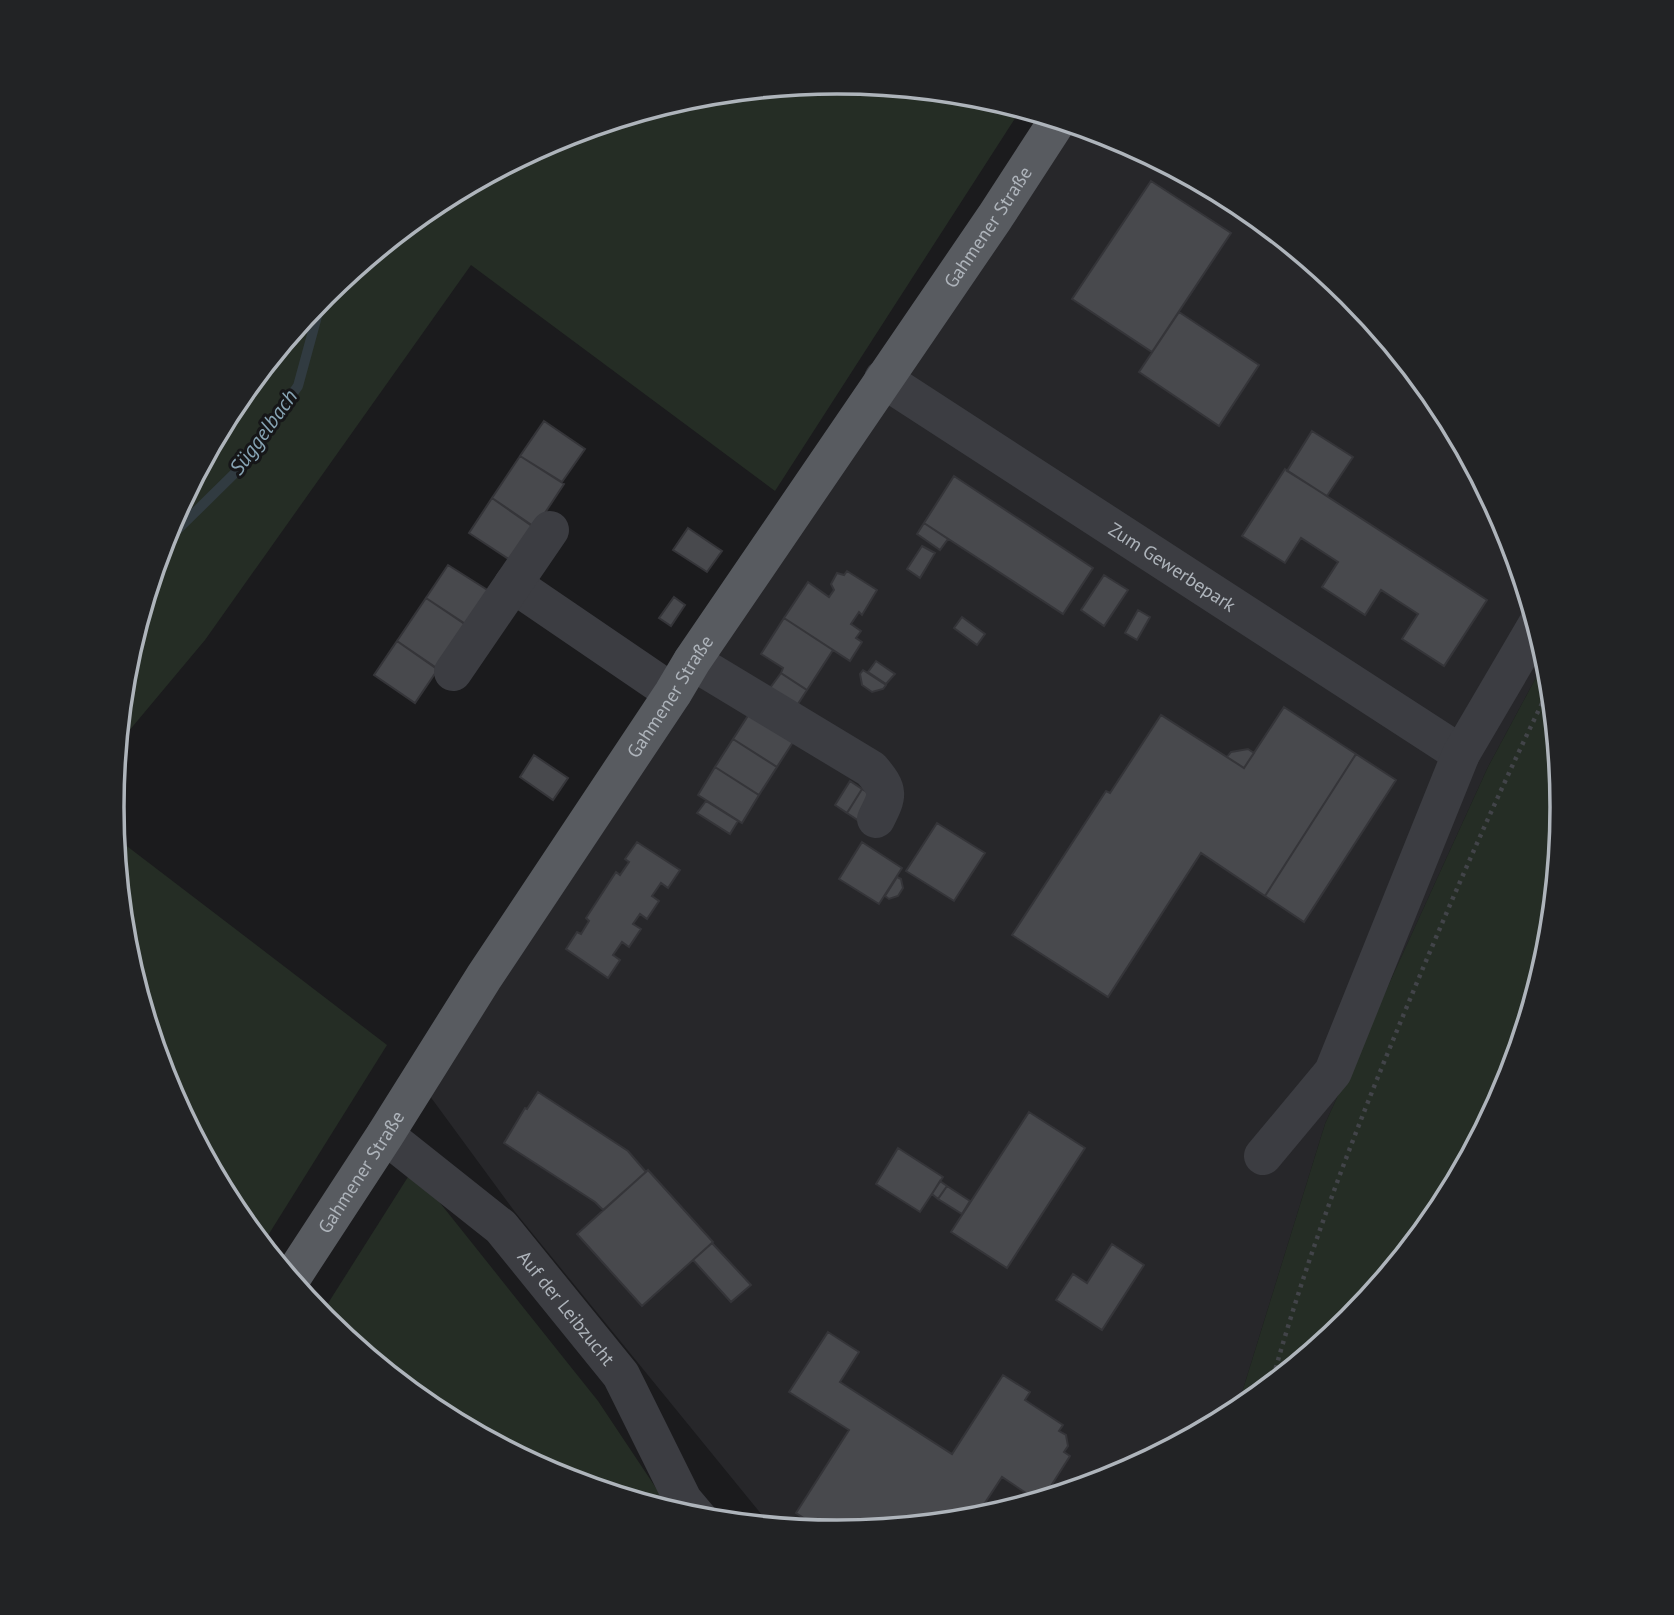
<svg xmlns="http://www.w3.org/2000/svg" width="1674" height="1615" viewBox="0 0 1674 1615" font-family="'PT Sans',sans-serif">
	<rect width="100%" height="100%" fill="#1b1b1d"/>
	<path fill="#27272a" d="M1066,123L1115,138L1240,205L1350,295L1440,405L1507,530L1546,659L1488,767L1325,1124L1236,1412L1114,1478L978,1519L837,1533L771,1526L515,1212L424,1088Z"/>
	<path fill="#252d25" d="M837,82L979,96L1021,109L775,491L471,265L205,640L118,744L126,666L167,530L234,404L324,294L434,204L560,137L696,96Z
		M1546,659L1562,808L1548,949L1507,1085L1440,1211L1350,1321L1236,1412L1325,1124L1488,767Z
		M115,837L387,1045L262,1245L234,1210L167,1085L126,949Z
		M413,1169L598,1401L672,1512L559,1477L434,1410L320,1316Z"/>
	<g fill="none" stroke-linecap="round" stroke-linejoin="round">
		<path stroke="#313b41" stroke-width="10" d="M151,584L175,532L239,469L298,386L322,298"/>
	</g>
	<path fill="#48494d" stroke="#353539" stroke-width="2" d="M1151,181L1231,233L1152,352L1072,299Z
		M1179,312L1259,365L1219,426L1139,372Z
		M544,421L585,449L562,482L520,456Z
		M1312,431L1353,457L1327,496L1287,471Z
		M520,456L564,484L535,528L492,498Z
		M1285,469L1487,600L1444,666L1402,639L1418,614L1381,590L1365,615L1322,587L1338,562L1301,538L1285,563L1242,536Z
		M954,476L1093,568L1063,614L924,523Z
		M492,498L533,526L510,560L469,533Z
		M924,523L948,539L940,550L917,534Z
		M688,528L722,551L707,572L673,550Z
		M922,546L935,553L920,578L907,569Z
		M448,565L489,591L467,625L426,598Z
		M847,571L877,590L862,615L859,612L851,624L861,631L856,638L862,642L850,661L784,618L808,582L829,597L834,590L831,584L837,573L844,575Z
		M1104,575L1128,590L1104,626L1081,610Z
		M674,597L685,605L671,626L659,618Z
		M426,598L469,627L440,671L397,641Z
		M1138,610L1150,617L1137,640L1125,633Z
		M962,617L985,634L977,645L954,628Z
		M784,618L833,650L807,690L781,673L783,668L761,654Z
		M397,641L438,669L415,703L374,675Z
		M876,661L895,674L886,684L868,672Z
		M863,670L886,685L883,689L872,692L862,685L860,674Z
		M781,673L807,690L794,710L767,692Z
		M1284,707L1356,754L1265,896L1201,853L1108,997L1012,935L1106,791L1110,793L1161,715L1244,768Z
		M751,711L795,739L777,767L733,739Z
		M733,739L777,767L759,795L715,767Z
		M1248,749L1254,753L1244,768L1227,757L1231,752Z
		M1356,754L1396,780L1304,922L1265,896Z
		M534,755L568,778L553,800L520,777Z
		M715,767L759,795L742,823L698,795Z
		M850,781L862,789L847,813L835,805Z
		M862,789L875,796L859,821L847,813Z
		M706,801L738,821L730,834L697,813Z
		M937,823L985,853L954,901L906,871Z
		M637,842L680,870L668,888L661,883L652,896L659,901L647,919L640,914L633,924L641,929L629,947L622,942L613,955L620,960L608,978L566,949L577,932L581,934L589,921L586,918L616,872L620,875L629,862L625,859Z
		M862,842L902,868L879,904L839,879Z
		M897,877L901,879L903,888L898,896L889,899L885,896Z
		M538,1092L628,1151L646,1172L603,1210L595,1202L504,1143L525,1108L527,1109Z
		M1029,1112L1085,1148L1007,1268L951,1232Z
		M898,1148L943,1177L920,1212L876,1184Z
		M648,1170L713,1242L642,1306L577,1234Z
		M940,1181L947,1186L938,1199L932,1194Z
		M947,1186L970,1201L962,1214L938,1199Z
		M712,1243L751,1285L731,1302L693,1260Z
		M1112,1244L1144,1265L1102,1330L1056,1300L1073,1274L1087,1283Z
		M828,1332L859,1352L840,1382L952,1454L1003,1375L1030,1392L1025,1400L1063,1425L1059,1431L1066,1435L1068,1446L1064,1452L1070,1456L1042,1500L1038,1501L1002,1477L977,1515L971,1511L965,1520L837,1533L825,1532L796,1513L849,1430L789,1392Z"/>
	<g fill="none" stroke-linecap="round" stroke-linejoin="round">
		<path stroke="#424449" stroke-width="4.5" stroke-dasharray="3.5 5" stroke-linecap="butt" d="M1271,1385C1306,1258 1353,1136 1403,1016C1449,905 1497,795 1550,687"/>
		<g stroke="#3c3d42" stroke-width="38">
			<path id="s1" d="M883,379L1461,754"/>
			<path d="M513,584L673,693"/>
			<path d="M692,661L871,769C890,791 888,795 876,819"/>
			<path d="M453,672L550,530"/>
			<path id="s2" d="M385,1135L501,1227L621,1375L683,1500L699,1519"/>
			<path d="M1263,1156L1333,1072L1461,754L1536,626"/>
		</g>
		<path stroke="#585b60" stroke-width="38" id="s3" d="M291,1279L385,1135L484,977L673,693L692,661L995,217L1058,120"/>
	</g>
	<g text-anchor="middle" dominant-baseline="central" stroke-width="6" stroke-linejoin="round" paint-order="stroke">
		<g font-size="19" fill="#aeb4bb" stroke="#161618">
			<text stroke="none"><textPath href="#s3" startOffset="1262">Gahmener Straße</textPath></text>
			<text stroke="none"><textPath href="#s1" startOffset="345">Zum Gewerbepark</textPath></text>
			<text stroke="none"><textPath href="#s3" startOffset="695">Gahmener Straße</textPath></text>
			<text stroke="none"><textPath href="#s3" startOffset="128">Gahmener Straße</textPath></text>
			<text stroke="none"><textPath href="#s2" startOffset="252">Auf der Leibzucht</textPath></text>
		</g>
		<g font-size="21" font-style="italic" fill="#87a4b4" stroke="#161618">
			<text transform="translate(263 432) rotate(-54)">Süggelbach</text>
		</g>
	</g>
	<path d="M0 0H1674V1615H0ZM124 807a713 713 0 1 1 1426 0a713 713 0 1 1-1426 0Z" fill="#222325" fill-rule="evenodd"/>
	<path fill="none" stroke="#aeb4bb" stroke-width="3.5" d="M124 807a713 713 0 1 1 1426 0a713 713 0 1 1-1426 0Z"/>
</svg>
